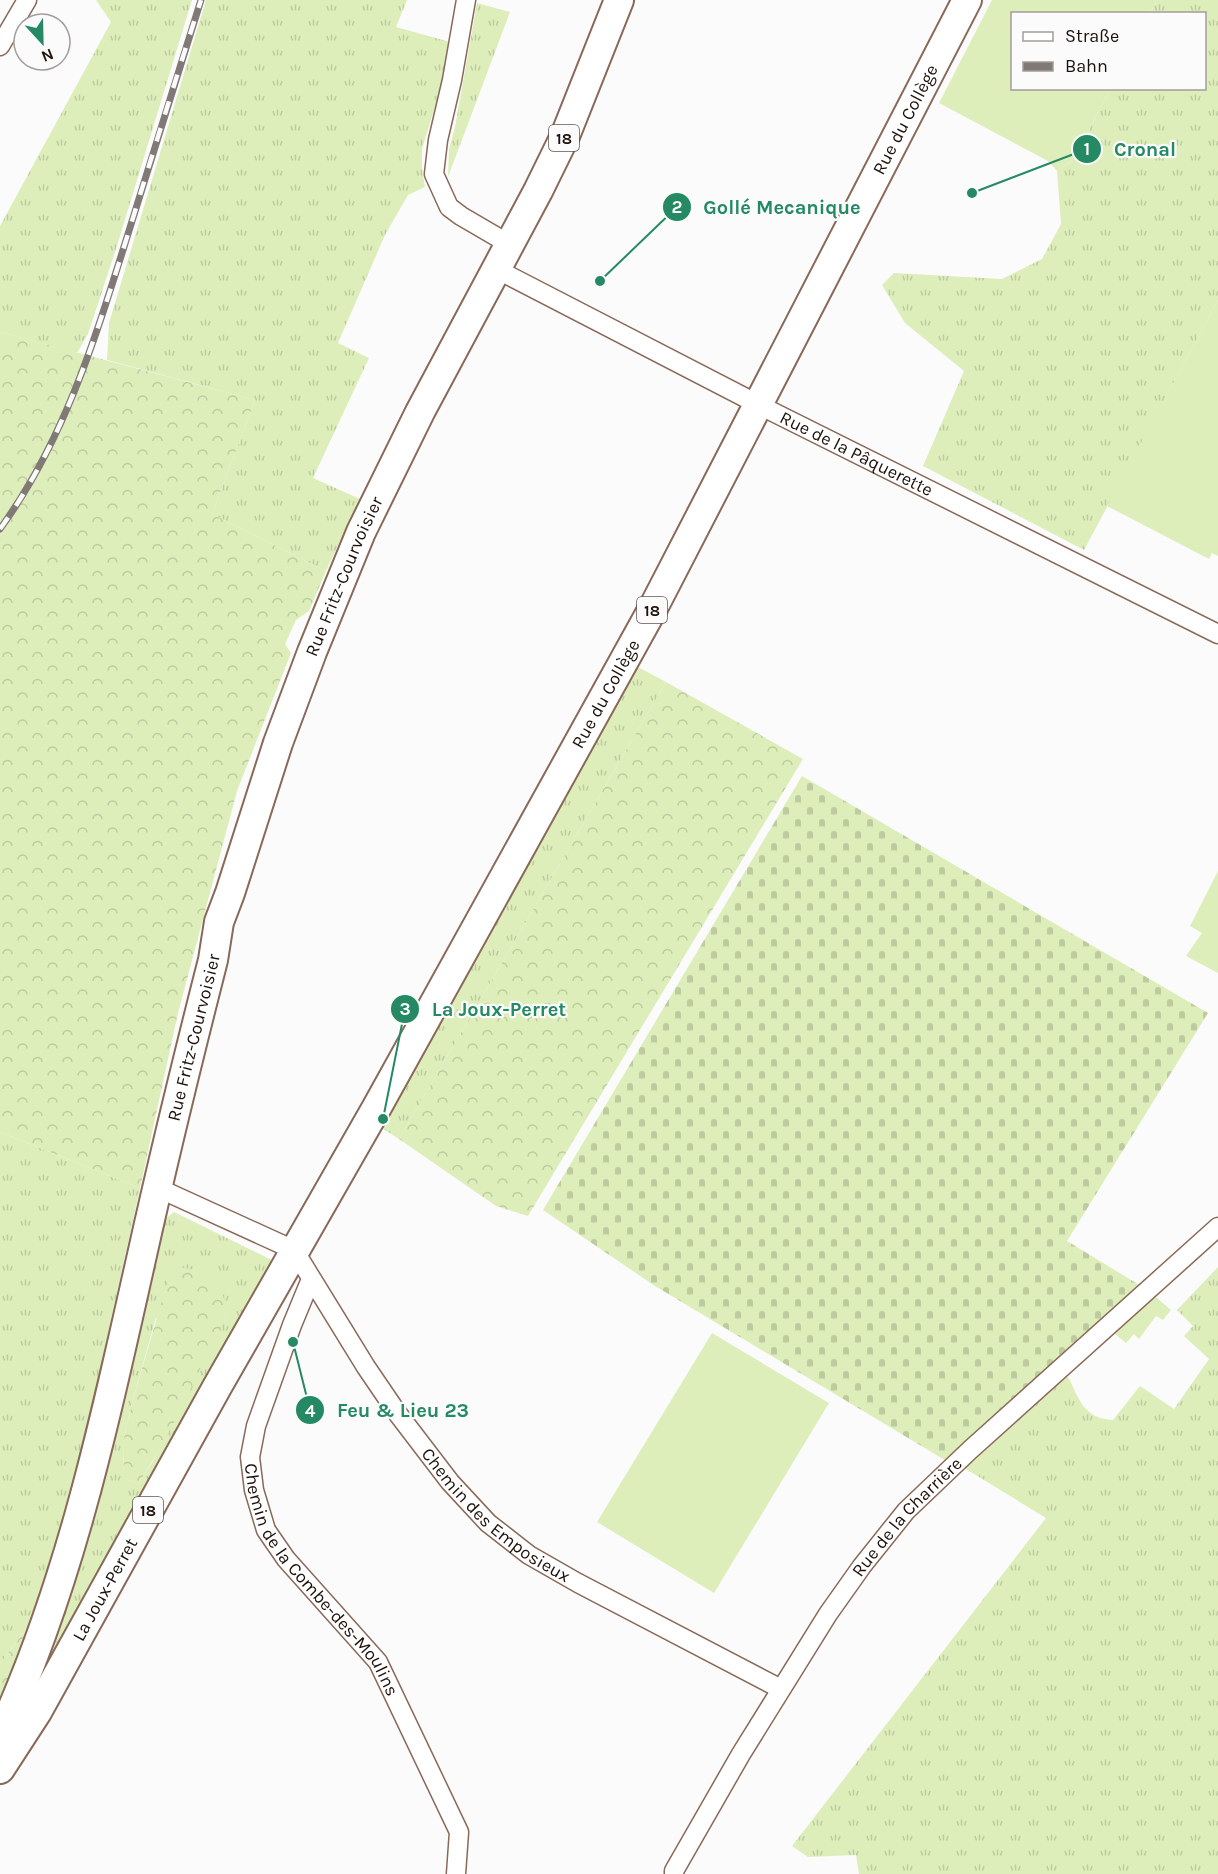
<svg xmlns="http://www.w3.org/2000/svg" width="1218" height="1874" viewBox="0 0 1218 1874" font-family="Karla,sans-serif">
	<defs>
		<pattern id="grass-tufts" width="24" height="20" patternUnits="userSpaceOnUse" patternTransform="scale(1.5)"><rect width="24" height="20" fill="#deb"/><path d="M3 7l-1-3M5 7V3M7 7l1-3M15 17l-1-3M17 17v-4M19 17l1-3" fill="none" stroke="#bdcb9f"/></pattern>
		<pattern id="forest-crowns" width="20" height="18" patternUnits="userSpaceOnUse" patternTransform="scale(1.5)"><rect width="20" height="18" fill="#deb"/><path d="M2 6a3 3 0 1 1 6 0M12 15a3 3 0 1 1 6 0" fill="none" stroke="#bdcb9f"/></pattern>
		<pattern id="cemetery-stones" width="16" height="16" patternUnits="userSpaceOnUse" patternTransform="scale(1.5)"><rect width="16" height="16" fill="#deb"/><path d="M2 7V4a2 2 0 0 1 4 0v3zM10 15v-3a2 2 0 0 1 4 0v3z" fill="#bdcb9f"/></pattern>
	</defs>
	<rect width="100%" height="100%" fill="#fbfbfb"/>
	<path fill="url(#grass-tufts)" fill-rule="evenodd" d="M96,0H192L116,249L88,334L77,353L0,332V226L111,22Z
		M206,0H407L396,27L450,42L444,77L422,149V169L425,187L408,195L385,235L338,343L369,358L313,478L360,499L326,571L212,514L255,400L107,360L109,323Z
		M1157,0H1218V300L1084,550L923,466L964,371L905,323L882,285L894,273L1002,279L1042,259L1061,224L1057,171L1074,159L1110,89L1204,88V14L1150,13Z
		M477,3L510,12L448,177L449,149L455,127Z
		M638,667L666,682L399,1139L382,1128Z
		M0,1132L140,1188L82,1452L33,1619L0,1664Z
		M174,1212L278,1263L26,1707L71,1595L96,1506L159,1237L165,1219ZM227,1311L153,1461L138,1484L124,1478L123,1442L133,1399L156,1318Z
		M1218,1267V1874H859L856,1855L808,1857L792,1846L1046,1518L961,1466L1059,1375L1068,1377C1080,1400 1083,1418 1113,1420L1140,1386L1174,1409L1209,1359L1184,1336L1193,1326L1177,1310Z"/>
	<path fill="url(#forest-crowns)" d="M0,332L255,400L212,514L326,571L309,611L296,620L285,644L291,653L237,791L178,1013L140,1188L0,1132Z
		M666,682L803,759L528,1216L496,1206L399,1139Z
		M175,1267C191,1267 209,1274 219,1287C223,1293 225,1303 227,1311C200,1369 174,1430 138,1484L124,1478L123,1442L133,1399L169,1277Z
		M33,1619L0,1706V1664Z"/>
	<path fill="url(#cemetery-stones)" d="M802,776L1208,1013L1067,1241L1141,1286L948,1462L655,1286L543,1210Z"/>
	<path fill="#deb" d="M992,0H1157L1150,13L1012,14V88L1110,89L1074,159L1057,171L1048,161L939,103Z
		M1218,300V556L1212,553L1209,559L1107,506Z
		M1218,871V973L1186,956L1202,933L1190,926Z
		M1150,1292L1171,1310L1163,1320L1156,1316L1139,1339L1134,1334L1126,1343L1109,1329Z
		M712,1333L829,1403L714,1593L597,1522Z"/>
	<g fill="none" stroke-linecap="round" stroke-linejoin="round">
		<defs>
			<g id="street">
				<path d="M466,0L452,80L438,140L434,174L449,207L461,216L509,244"/>
				<path d="M0,46L27,0"/>
				<path id="s1" d="M496,269L773,412L1218,634"/>
				<path id="s2" d="M158,1188L294,1250L366,1367L398,1414L450,1482L488,1523L529,1555L578,1583L781,1689"/>
				<path id="s3" d="M311,1279L292,1325L256,1426L250,1457L254,1490L266,1530L286,1559L378,1662L459,1832L456,1874"/>
				<path id="s4" d="M674,1874V1871L741,1754L828,1614L862,1566L906,1511L970,1450L1218,1227"/>
			</g>
			<g id="primary">
				<path id="s5" d="M0,1736C71,1582 105,1419 142,1255C164,1156 188,1058 213,960L219,922L230,893L278,743L312,652L361,532L420,412L538,191L565,136L619,0"/>
				<path id="s6" d="M0,1769L37,1712L217,1387L377,1107L651,612L967,0"/>
			</g>
		</defs>
		<use href="#street" stroke="#896959" stroke-width="21"/>
		<use href="#primary" stroke="#896959" stroke-width="32"/>
		<use href="#street" stroke="#fff" stroke-width="18"/>
		<use href="#primary" stroke="#fff" stroke-width="28"/>
		<defs>
			<path id="rail" d="M0,529C65,439 95,339 128,234C152,156 176,78 201,0"/>
		</defs>
		<use href="#rail" stroke="#807976" stroke-width="7"/>
		<use href="#rail" stroke="#fbfbfb" stroke-width="4.5" stroke-dasharray="14" stroke-linecap="butt"/>
	</g>
	<g text-anchor="middle" dominant-baseline="central" stroke-width="4.5" stroke-linejoin="round" paint-order="stroke">
		<g fill="#fbfbfb" stroke="#605753" stroke-width="1.5">
			<rect x="549" y="125" width="30" height="26" rx="4.5"/>
			<rect x="637" y="597" width="30" height="26" rx="4.5"/>
			<rect x="133" y="1497" width="30" height="26" rx="4.5"/>
		</g>
		<g font-size="16" font-weight="bold" fill="#1d110b">
			<text x="564" y="138">18</text>
			<text x="652" y="610">18</text>
			<text x="148" y="1510">18</text>
		</g>
		<g font-size="18" fill="#1d110b" stroke="#fbfbfb">
			<text stroke="none"><textPath href="#s6" startOffset="1882">Rue du Collège</textPath></text>
			<text stroke="none"><textPath href="#s1" startOffset="405">Rue de la Pâquerette</textPath></text>
			<text stroke="none"><textPath href="#s5" startOffset="1212">Rue Fritz-Courvoisier</textPath></text>
			<text stroke="none"><textPath href="#s6" startOffset="1234">Rue du Collège</textPath></text>
			<text stroke="none"><textPath href="#s5" startOffset="726">Rue Fritz-Courvoisier</textPath></text>
			<text stroke="none"><textPath href="#s2" startOffset="486">Chemin des Emposieux</textPath></text>
			<text stroke="none"><textPath href="#s4" startOffset="428">Rue de la Charrière</textPath></text>
			<text stroke="none"><textPath href="#s3" startOffset="334">Chemin de la Combe-des-Moulins</textPath></text>
			<text stroke="none"><textPath href="#s6" startOffset="208">La Joux-Perret</textPath></text>
		</g>
	</g>
	<path fill="none" stroke="#258964" stroke-width="2" d="M972 193L1087 149M600 281L677 207M383 1119L405 1009M293 1342L310 1410"/>
	<g fill="#258964" stroke="#fbfbfb" stroke-width="2">
		<circle cx="972" cy="193" r="6"/>
		<circle cx="600" cy="281" r="6"/>
		<circle cx="383" cy="1119" r="6"/>
		<circle cx="293" cy="1342" r="6"/>
		<circle cx="1087" cy="149" r="15"/>
		<circle cx="677" cy="207" r="15"/>
		<circle cx="405" cy="1009" r="15"/>
		<circle cx="310" cy="1410" r="15"/>
	</g>
	<g font-size="18" text-anchor="middle" font-weight="bold" fill="#fff">
		<text x="1087" y="155">1</text>
		<text x="677" y="213">2</text>
		<text x="405" y="1015">3</text>
		<text x="310" y="1417">4</text>
	</g>
	<g font-size="20" text-anchor="middle" font-weight="bold" fill="#258964" stroke="#fbfbfb" stroke-width="4.5" stroke-linejoin="round" paint-order="stroke">
		<text x="1145" y="156">Cronal</text>
		<text x="782" y="214">Gollé Mecanique</text>
		<text x="499" y="1016">La Joux-Perret</text>
		<text x="403" y="1417">Feu &amp; Lieu 23</text>
	</g>
	<rect x="1011" y="12" width="195" height="78" fill="#fbfbfb" stroke="#a29d9b" stroke-width="1.5"/>
	<rect x="1023" y="32" width="30" height="9" fill="#ffffff" stroke="#a29d9b" stroke-width="1.5"/>
	<text x="1065" y="42" font-size="18" fill="#1d110b">Straße</text>
	<rect x="1023" y="62" width="30" height="9" fill="#807976" stroke="#a29d9b" stroke-width="1.5"/>
	<text x="1065" y="72" font-size="18" fill="#1d110b">Bahn</text>
	<g transform="translate(42 42) rotate(158)"><circle r="28" fill="#fbfbfb" stroke="#a29d9b" stroke-width="1.5"/>
	<path d="M0-4.5L10 22L0 15L-10 22Z" fill="#258964"/>
	<text y="-9" font-size="16" font-weight="bold" text-anchor="middle" fill="#1d110b">N</text>
	</g>
</svg>
